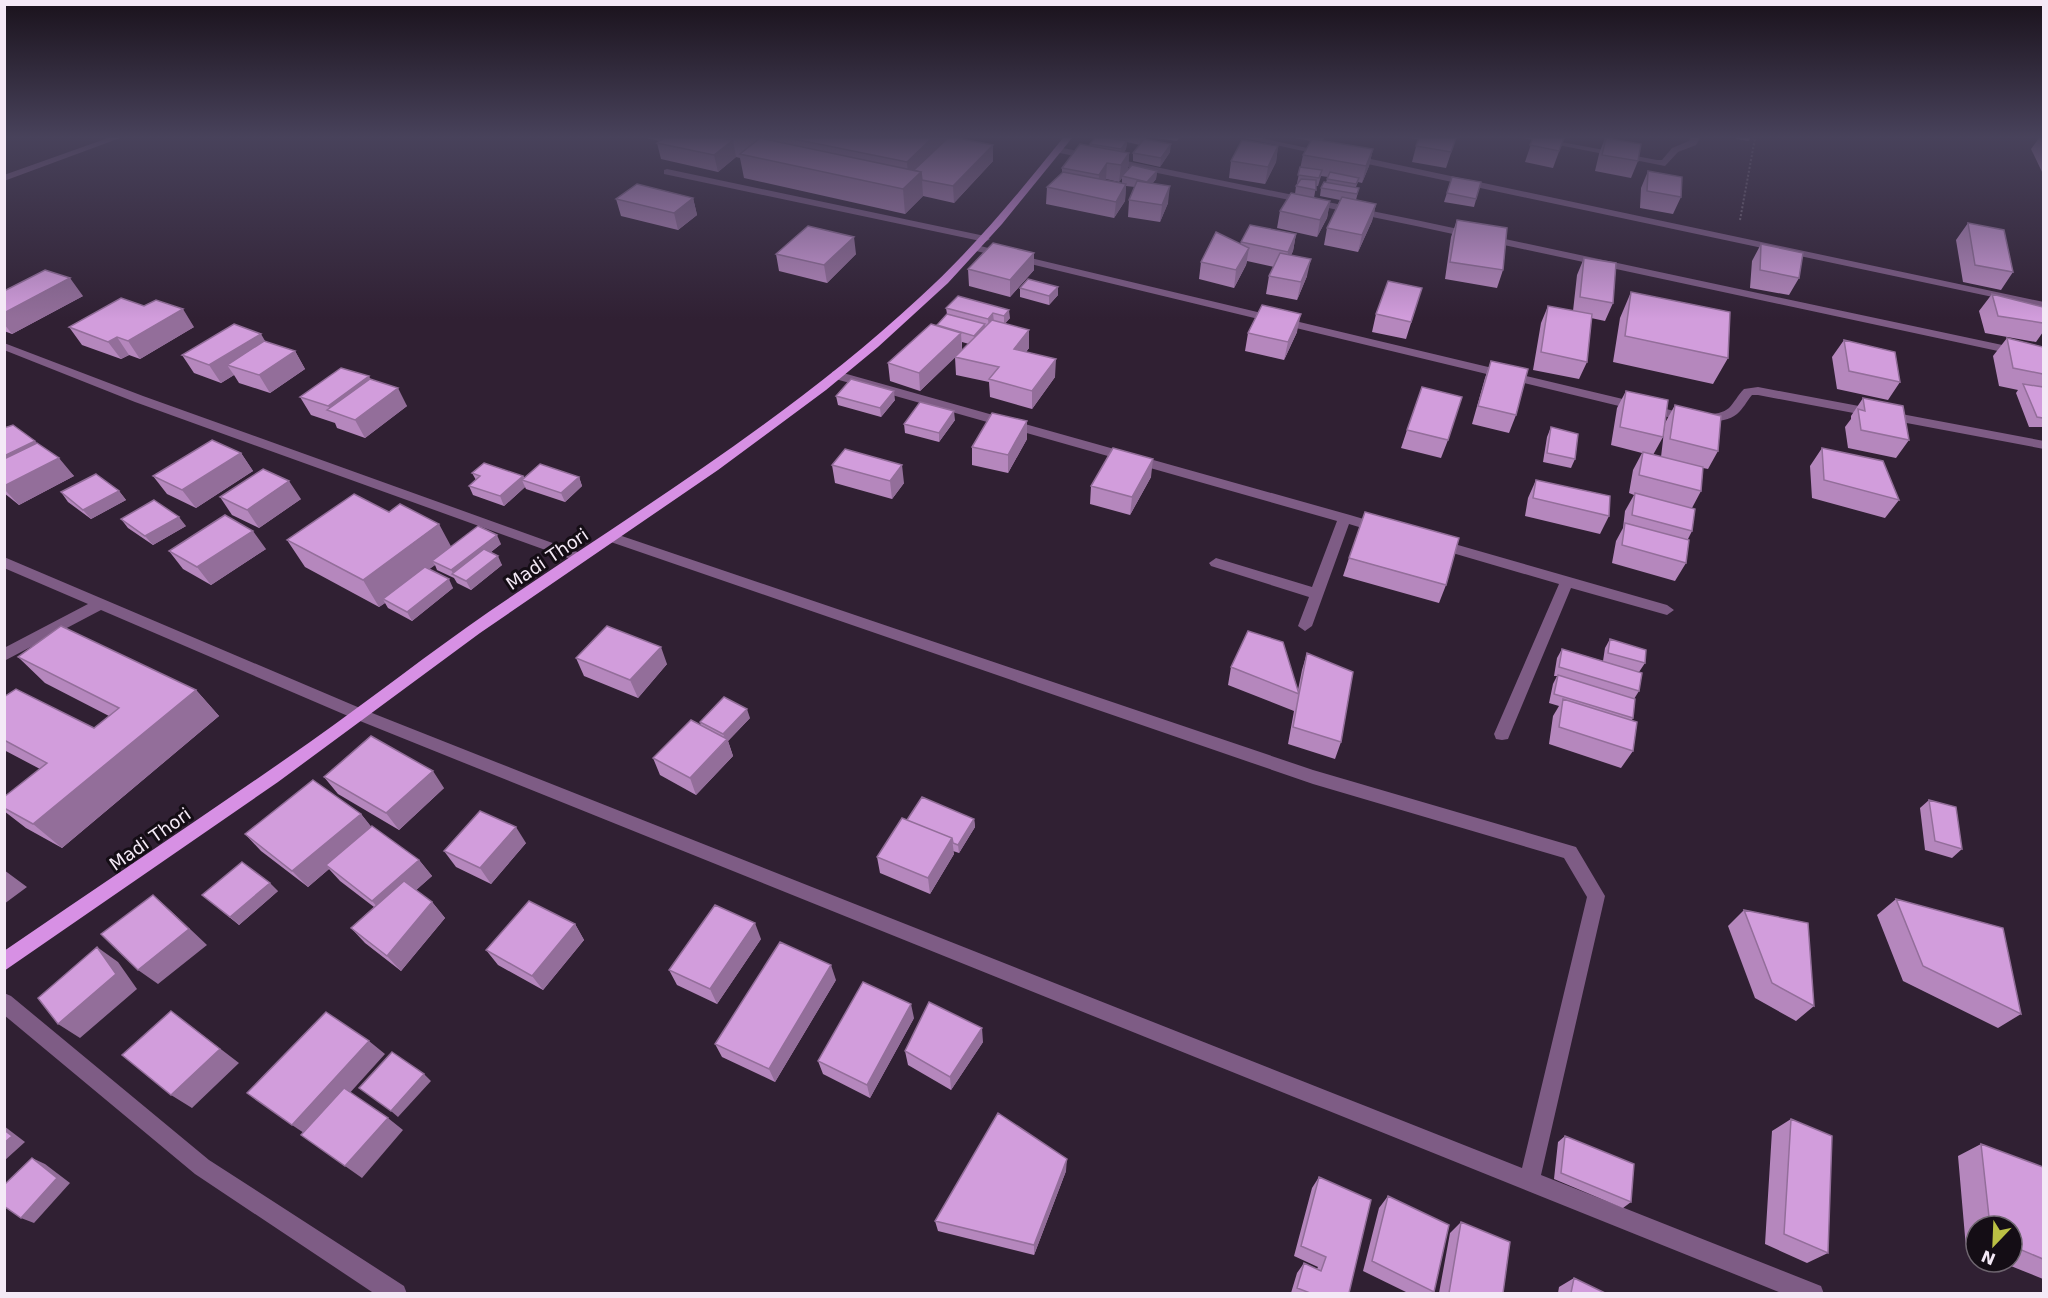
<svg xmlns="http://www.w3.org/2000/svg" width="2048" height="1298" viewBox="0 0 2048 1298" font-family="'DejaVu Sans',sans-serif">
	<rect width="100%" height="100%" fill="#302033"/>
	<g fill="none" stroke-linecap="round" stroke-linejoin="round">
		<path stroke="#756778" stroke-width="2" stroke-dasharray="2 2" stroke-linecap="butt" d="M1740,220L1755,138"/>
		<path fill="#7e5c85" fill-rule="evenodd" d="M108,138H120L4,181V175Z
			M1244,138H1261L1331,153L1326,156Z
			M1523,138H1540L1657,160H1662L1672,148L1689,141L1691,138H1700L1696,145L1678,152L1665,166Z
			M1058,147L1416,220L2044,354V361L1416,226L1055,152L1053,150Z
			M1352,155L2044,302V308L1349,160V156Z
			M667,169L985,236L990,239L985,242L664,174V170Z
			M976,245L1648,405C1667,409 1713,422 1729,408C1734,403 1738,395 1744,389L1758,387L2044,441V449L1758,395H1752C1747,401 1743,409 1737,414C1717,430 1671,417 1648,413L972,250V246Z
			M4,343L143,396L586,555L588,558L581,563L576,561L135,402L4,350Z
			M836,371L1350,515L1384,525L1386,528L1379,533L1349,524L1312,626L1305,631L1298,626L1309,597L1211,566L1209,563L1216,558L1312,587L1337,521L832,378V372Z
			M610,532L1313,770L1576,847L1605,896L1541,1175L1821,1286L1824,1294H1784L355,719L101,610L4,661V648L88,604L4,568V557L367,711L1522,1168L1587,897L1564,858L1313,784L605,540L603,537Z
			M1437,539L1667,605L1674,610L1667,615L1571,588L1510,734L1508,739L1502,740L1496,739L1494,734L1559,584L1432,547L1430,544L1432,541Z
			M4,993L11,996L209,1160L404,1286L407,1294H375L195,1174L4,1015Z"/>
		<path fill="#d790e4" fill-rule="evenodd" d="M1063,138H1072L1002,224L948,283L878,347L826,390L718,470L480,633L278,782L4,971V951C106,881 209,813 310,742C371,699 429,653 490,611C636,511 789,419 919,298C972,250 1018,194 1063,138Z"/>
	</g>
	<path fill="#b587bd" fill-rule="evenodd" d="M646,138H957L993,145V161L954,203L923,196L905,214L744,178L740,158L736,157L718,172L661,159L657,143L660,141Z
		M1095,138H1146L1144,139L1170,152L1160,167L1133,161V153L1140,145L1127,142L1126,149L1124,152L1129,153L1128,169L1157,171L1156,179L1152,184L1168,203L1160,222L1128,217L1129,200L1135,187L1126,186L1125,201L1114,218L1046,204L1047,187L1062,173V168L1090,146V144ZM1122,178V183L1105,180L1106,179L1119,182Z
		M1157,138H1179L1177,141Z
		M1295,138H1324L1322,141L1373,149L1369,166L1362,183L1358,182L1356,187L1359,188L1356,200L1376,204L1372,221L1358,252L1324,245L1327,228L1340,200L1320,196L1321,188L1326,182L1328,177L1321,176L1318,186H1316L1314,198L1330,201L1327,218L1317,237L1277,228L1280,211L1295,194L1296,186L1298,183H1297L1303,155L1311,141Z
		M1411,138H1456L1446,168L1412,162L1418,139Z
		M1533,138H1564L1553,168L1525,162Z
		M1605,138L1638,161L1631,178L1595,171L1599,154Z
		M1736,138H1750L1749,141L1736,139Z
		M2039,138H2043V174L2031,149Z
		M1278,146L1276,162L1265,184L1229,178L1231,161Z
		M1648,171L1681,197L1673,214L1640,208L1641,188Z
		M1452,177L1481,182L1474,207L1444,202Z
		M693,198L697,215L678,230L621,216L616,199Z
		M1457,220L1503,270L1497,288L1445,279L1451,237Z
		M1968,223L2013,272L2001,290L1963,282L1956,240Z
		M1296,234L1293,251L1291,255L1307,276L1297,300L1266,294L1269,276L1274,267L1247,261L1246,265L1234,288L1199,279L1201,262L1241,244V242Z
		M1761,244L1799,278L1789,295L1750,288L1752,261Z
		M1034,253V270L1010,297L969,286L968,269Z
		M776,254H856L827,283L779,271Z
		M1584,258L1613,303L1605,321L1591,318L1587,362L1579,379L1533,370L1541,323L1548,306L1573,311L1577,275Z
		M1020,288L1058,295L1049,305L1020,297Z
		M1422,288L1406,339L1372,332L1376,314Z
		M4,291L83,296L12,334L4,331Z
		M1631,292L1728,358L1713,384L1613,362L1620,318Z
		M1992,294L2043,307V332L2036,342L1985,333L1979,311Z
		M958,296L1010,318L1005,323L1029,348L1026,352L1055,377L1032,409L990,397L989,382L956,375L955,357L956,356L920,391L890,381L888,363L937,325L947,314L946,308ZM962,342L969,344L962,351Z
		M69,327H194L140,359L129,355L121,359L82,345Z
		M1297,332L1284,360L1245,351L1248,333Z
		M2007,338L2043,347V427H2029L2016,393L2018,390L1999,386L1993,356Z
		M1844,340L1900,382L1888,400L1837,389L1832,357Z
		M265,342L295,351L305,369L270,393L239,383L234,375L221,383L194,373L182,355Z
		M1491,361L1516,415L1509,433L1472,424L1485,378Z
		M370,379L407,406L365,438L337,428L335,423L311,415L300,397Z
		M1626,391L1663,437L1653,455L1661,457L1665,423L1675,405L1718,451L1708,469L1703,468L1701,491L1692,508V531L1688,539L1686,563L1675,581L1612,563L1616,541L1623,528L1625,511L1634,495L1629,493L1633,470L1642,453L1611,445L1617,408Z
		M836,396L895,400L881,417L838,405Z
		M1863,398L1909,440L1896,458L1848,448L1845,427L1851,419V416Z
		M955,420L939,442L905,433L904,424Z
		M1551,427L1575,459L1571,468L1543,462L1547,437Z
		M4,428L37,443L74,476L19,505L4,493Z
		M1407,430L1448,440L1441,458L1401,448Z
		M1027,439L1008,473L972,465V447Z
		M1822,448L1899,500L1885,518L1812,498L1810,466Z
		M241,453L253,471L196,508L167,494L153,476Z
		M832,465L904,483L892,499L835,483Z
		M472,473L523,476L524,477H579L582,486L565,502L526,489L525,487L504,506L473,495L469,486L476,480Z
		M1151,477L1130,515L1090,504L1091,486Z
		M1536,480L1609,516L1600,534L1525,516L1528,498Z
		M119,491L126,500L91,519L68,502L61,492Z
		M220,497L301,499L259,528L232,515Z
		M121,519L186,526L153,545L128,528Z
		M287,540L451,546L501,544L491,552L502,565L471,590L457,583L454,578L437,570L435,565L429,569L453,588L412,621L388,608L385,603L379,607L305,567Z
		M266,549L211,585L183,569L169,551Z
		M1349,558L1446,585L1439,603L1343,576Z
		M1610,639L1645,663L1639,672V691L1634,699L1633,718L1632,720L1633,751L1621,768L1549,744L1553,716L1559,706L1549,703L1553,684L1557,676H1554L1557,658L1562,649L1603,661L1605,648Z
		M1307,653L1341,742L1335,759L1288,744L1294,711L1228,685L1231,667L1298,690L1302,670Z
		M18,657L196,690L219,716L62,848L26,828L4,811V797L40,769L4,750V697L94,728L109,716L45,683Z
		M576,658L667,664L638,698L584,676Z
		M750,718L728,741L733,756L696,795L660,775L653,758L701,726L700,722Z
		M324,777L444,788L399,830L338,794Z
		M1929,800L1962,849L1952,858L1925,850L1920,808Z
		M361,814L371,827L419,860L432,876L416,890L432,902L445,918L401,971L365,943L351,928L374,907L340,881L329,869L308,887L261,851L245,834Z
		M974,819L975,827L959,853L953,851L954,854L930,894L880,873L877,857L907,820Z
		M526,843L491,884L456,867L444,851Z
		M278,891L239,925L202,895Z
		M1896,899L2021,1014L1998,1028L1903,981L1877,915Z
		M1744,910L1814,1006L1796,1021L1755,998L1728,926Z
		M575,924L584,940L543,990L498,965L486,950Z
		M761,939L717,1004L677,985L669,970Z
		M836,980L775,1082L722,1057L715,1044Z
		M914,1018L870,1098L823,1074L818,1061Z
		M983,1042L951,1090L908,1065L905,1051Z
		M1791,1119L1828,1253L1807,1263L1765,1244L1772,1131Z
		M1565,1136L1631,1202L1623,1208L1554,1179L1558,1142Z
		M1981,1144L2043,1167V1279L2001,1262H2012V1226H1976V1252L1966,1248L1958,1156Z
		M1066,1171L1034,1255L938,1231L935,1221Z
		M1319,1177L1349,1293H1291L1297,1273L1304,1263L1317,1269L1318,1267L1294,1256L1312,1188Z
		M1388,1196L1434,1292L1432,1293H1408L1363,1271L1379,1208Z
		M1461,1222L1503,1293H1439L1450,1233Z
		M1574,1278L1605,1293H1558L1559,1287Z"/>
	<path fill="#936e9a" d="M932,138H949L922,180L923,196L905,214L903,189L908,177L907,162Z
		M1141,138H1146L1140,145Z
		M733,140L736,157L718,172L714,155Z
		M1127,141L1126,149L1120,158L1121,149Z
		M1171,144L1170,152L1160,167L1161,158Z
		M993,145V161L954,203L953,186Z
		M1278,146L1276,162L1265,184L1268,167Z
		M1373,149L1369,166L1362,183L1366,166Z
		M1129,153L1128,169L1119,182L1121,165Z
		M1107,163L1106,179L1098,191L1099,175Z
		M1157,171L1156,179L1147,190V182Z
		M1126,184L1125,201L1114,218L1116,202Z
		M1170,186L1168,203L1160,222L1162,205Z
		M693,198L697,215L678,230L674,213Z
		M1330,201L1327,218L1317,237L1320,220Z
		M1376,204L1372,221L1358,252L1362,235Z
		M1296,234L1293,251L1285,269L1288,252Z
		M854,237L856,254L827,283L824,265Z
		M1249,248L1246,265L1234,288L1236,270Z
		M1034,253V270L1010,297V280Z
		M1311,259L1307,276L1297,300L1301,282Z
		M70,278L83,296L12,334L4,324V313Z
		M1058,287V295L1049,305V296Z
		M183,309L194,327L140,359L128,341Z
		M1009,310L1010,318L1004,325V316Z
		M993,313L994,322L989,328L988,319Z
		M1301,314L1297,332L1284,360L1288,342Z
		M985,324V332L975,345L974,336Z
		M1029,330V348L1014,366V349Z
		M961,333L962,351L920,391L919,373Z
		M261,334L271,351L227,365L234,375L221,383L209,365Z
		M117,337L129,355L121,359L108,342Z
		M295,351L305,369L270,393L259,375Z
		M1056,359L1055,377L1032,409V391Z
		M369,376L378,394L331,411L328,406Z
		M398,388L407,406L365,438L355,420Z
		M894,391L895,400L881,417L880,408Z
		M954,411L955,420L939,442V433Z
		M1027,421V439L1008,473V455Z
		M35,441L50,459L4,482V456Z
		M241,453L253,471L196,508L182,490Z
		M59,458L74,476L19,505L4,489V486Z
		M1153,459L1151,477L1130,515L1132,497Z
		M902,465L904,483L892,499L890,481Z
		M523,476L525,481L522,480L525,487L504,506L500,496Z
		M579,477L582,486L565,502L561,493Z
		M289,481L301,499L259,528L247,510Z
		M119,491L126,500L91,519L83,510Z
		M179,517L186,526L153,545L145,536Z
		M439,524L453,550L432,561L435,565L386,601L383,599L385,603L379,607L363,580Z
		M253,531L266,549L211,585L197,567Z
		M497,535L501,544L459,577L454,575L451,570Z
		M498,556L502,565L471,590L466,581Z
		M449,579L453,588L412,621L407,612Z
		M661,647L667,664L638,698L630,680Z
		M196,690L219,716L62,848L33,824Z
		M747,709L750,718L728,741L733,756L696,795L690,778L726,741L723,734Z
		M433,771L444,788L399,830L386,813Z
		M361,814L374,830L326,865L329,869L308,887L292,871Z
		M974,819L975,827L959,853L958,845Z
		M516,827L526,843L491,884L480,868Z
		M952,838L954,854L930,894L928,878Z
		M419,860L432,876L386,917L372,901Z
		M4,870L27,887L4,904Z
		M270,883L278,891L239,925L230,917Z
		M153,895L171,911L207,945L158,984L138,970Z
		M432,902L445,918L401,971L387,956Z
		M755,923L761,939L717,1004L710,989Z
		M575,924L584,940L543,990L532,976Z
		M97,947L118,962L137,989L80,1038L58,1024Z
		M831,965L836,980L775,1082L769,1069Z
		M911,1004L914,1018L870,1098L867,1085Z
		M171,1011L239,1063L192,1108L171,1095Z
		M982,1028L983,1042L951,1090L950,1077Z
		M369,1041L385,1054L310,1137L292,1125Z
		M424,1074L431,1081L398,1117L391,1111Z
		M388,1118L403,1130L362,1178L345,1166Z
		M4,1126L25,1142L4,1161Z
		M32,1158L45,1164L70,1183L34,1223L21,1218Z
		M1067,1159L1066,1171L1034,1255V1245Z"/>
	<path fill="#d29ddc" stroke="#936e9a" stroke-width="1.5" d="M664,138H719L733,140L714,155L657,143Z
		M760,138L921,172L903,189L740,154Z
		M789,138H932L907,162Z
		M948,138H957L993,145L953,186L922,180L921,172L914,170Z
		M1095,138H1109L1127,141L1121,149L1090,144Z
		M1419,138H1456L1451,152L1416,146Z
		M1533,138H1564L1559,151L1530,145Z
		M1606,138L1641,144L1638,161L1602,155Z
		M1144,139L1171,144L1161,158L1133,153Z
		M1312,139L1373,149L1366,166L1303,155Z
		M1242,140L1278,146L1268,167L1231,161Z
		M1080,144L1129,153L1121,165L1107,163L1099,175L1062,168Z
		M1132,165L1157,171L1147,182L1122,176Z
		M1300,167L1322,170L1319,178L1298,175Z
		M1648,171L1682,177L1681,197L1647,191Z
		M1063,172L1126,184L1116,202L1047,187Z
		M1330,172L1359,178L1356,184L1327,179Z
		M1452,177L1481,182L1476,199L1447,193Z
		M1301,179L1316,180V190L1296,186Z
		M1137,181L1170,186L1162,205L1129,200Z
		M1324,182L1359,188L1357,194L1321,188Z
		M637,184L693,198L674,213L616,199Z
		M1291,193L1330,201L1320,220L1280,211Z
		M1342,197L1376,204L1362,235L1327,228Z
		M1457,220L1507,228L1503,270L1450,262Z
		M1968,223L2004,230L2013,272L1975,265Z
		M1250,225L1296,234L1288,252L1241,242Z
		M808,226L854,237L824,265L776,254Z
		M1216,232L1249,248L1236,270L1201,262Z
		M993,243L1034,253L1010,280L968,269Z
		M1761,244L1803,253L1799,278L1760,270Z
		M1280,253L1311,259L1301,282L1269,276Z
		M1584,258L1616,263L1613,303L1580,297Z
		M45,270L70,278L4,313V291Z
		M1028,279L1058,287L1049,296L1020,288Z
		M1388,281L1422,288L1411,322L1376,314Z
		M1631,292L1730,312L1728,358L1625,336Z
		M1992,294L2043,307V323L1998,316Z
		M958,296L1009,310L1004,316L993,313L988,319L946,308Z
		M121,298L144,306L156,300L183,309L128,341L117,337L108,342L69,327Z
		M1262,305L1301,314L1288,342L1248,333Z
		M1548,306L1592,314L1587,362L1541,352Z
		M947,314L985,324L974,336L937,325Z
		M992,320L1029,330L1014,349L1056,359L1032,391L989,379L999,367L955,357Z
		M234,324L261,334L209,365L182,355Z
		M931,324L961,333L919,373L888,363Z
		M2007,338L2043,347V374L2013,368Z
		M1844,340L1895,352L1900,382L1849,371Z
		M264,341L295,351L259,375L227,365Z
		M1491,361L1528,369L1516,415L1478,406Z
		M341,368L369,376L328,406L300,397Z
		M370,379L398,388L355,420L327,410Z
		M851,379L894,391L880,408L836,396Z
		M2023,384L2043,387V418L2037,417Z
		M1422,387L1462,397L1448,440L1407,430Z
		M1626,391L1668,400L1663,437L1620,427Z
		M1863,398L1903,406L1909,440L1861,430L1858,409L1865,411Z
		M920,402L954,411L939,433L904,424Z
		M1675,405L1721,416L1718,451L1670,439Z
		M992,413L1027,421L1008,455L972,447Z
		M13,425L35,441L4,456V428Z
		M1551,427L1578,434L1575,459L1547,453Z
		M212,440L241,453L182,490L153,476Z
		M37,443L59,458L4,486V459Z
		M1113,448L1153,459L1132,497L1091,486Z
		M1822,448L1883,461L1899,500L1824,480Z
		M845,449L902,465L890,481L832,465Z
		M1643,452L1703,467L1701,491L1639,475Z
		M484,463L523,476L500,496L469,486L480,476L472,473Z
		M540,464L579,477L561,493L522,480Z
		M263,469L289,481L247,510L220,497Z
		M96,474L119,491L83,510L61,492Z
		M1536,480L1610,496L1609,516L1533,498Z
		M1635,493L1695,509L1692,531L1632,515Z
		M354,494L389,512L400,504L439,524L363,580L287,540Z
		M154,500L179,517L145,536L121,519Z
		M1365,512L1459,538L1446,585L1349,558Z
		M225,515L253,531L197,567L169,551Z
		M1625,523L1689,540L1686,563L1622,545Z
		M478,526L497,535L451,570L432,561Z
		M484,549L498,556L466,581L452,574Z
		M425,567L449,579L407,612L383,599Z
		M61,626L196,690L33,824L4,808V797L47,763L4,740V697L16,689L94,728L119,708L18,657Z
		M607,626L661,647L630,680L576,658Z
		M1248,631L1283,642L1299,694L1307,653L1353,672L1341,742L1293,727L1299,694L1231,667Z
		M1610,639L1646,650L1645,663L1608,653Z
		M1562,649L1642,673L1639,691L1559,667Z
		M1558,675L1635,699L1633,718L1554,694Z
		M724,697L747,709L723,734L700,722Z
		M1563,699L1637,722L1633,751L1559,727Z
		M691,720L727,739L690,778L653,758Z
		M371,736L433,771L386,813L324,777Z
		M313,780L361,814L292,871L245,834Z
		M922,797L974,819L958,845L953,843L952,838L907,820Z
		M1929,800L1956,807L1962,849L1935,841Z
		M480,811L516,827L480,868L444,851Z
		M902,818L952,838L928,878L877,857Z
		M372,826L419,860L372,901L326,865Z
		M242,862L270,883L230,917L202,895Z
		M404,881L432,902L387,956L351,928Z
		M153,895L189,929L138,970L101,934Z
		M1896,899L2003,928L2021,1014L1923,966Z
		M529,901L575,924L532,976L486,950Z
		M715,905L755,923L710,989L669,970Z
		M1744,910L1808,923L1814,1006L1772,983Z
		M780,942L831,965L769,1069L715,1044Z
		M97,947L116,974L58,1024L38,998Z
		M863,982L911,1004L867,1085L818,1061Z
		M929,1002L982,1028L950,1077L905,1051Z
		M171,1011L220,1049L171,1095L122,1055Z
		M326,1012L369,1041L292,1125L247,1093Z
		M392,1052L424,1074L391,1111L359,1088Z
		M344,1088L388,1118L345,1166L301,1135Z
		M998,1113L1067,1159L1034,1245L935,1221Z
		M1791,1119L1832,1136L1828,1253L1784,1234Z
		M4,1130L12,1136L4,1143Z
		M1565,1136L1634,1164L1631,1202L1561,1173Z
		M1981,1144L2043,1167V1259L2012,1246V1226H1990Z
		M32,1158L57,1178L21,1218L4,1206V1185Z
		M1319,1177L1371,1200L1349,1293H1310L1297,1288L1304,1263L1321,1271L1326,1257L1301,1246Z
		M1388,1196L1449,1225L1434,1292L1372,1261Z
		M1461,1222L1510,1242L1503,1293H1449Z
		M1574,1278L1605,1293H1571Z"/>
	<linearGradient id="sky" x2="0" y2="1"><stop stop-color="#1a121c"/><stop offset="0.43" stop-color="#48425b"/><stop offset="1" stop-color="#48425b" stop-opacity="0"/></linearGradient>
	<rect width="2048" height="319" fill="url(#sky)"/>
	<g text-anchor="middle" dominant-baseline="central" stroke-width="6" stroke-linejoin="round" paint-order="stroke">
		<g font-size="18" fill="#f4e9f6" stroke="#140d15">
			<text transform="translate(547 559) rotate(-34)">Madi Thori</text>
			<text transform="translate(150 839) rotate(-35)">Madi Thori</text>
		</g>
	</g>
	<rect width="2048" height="1298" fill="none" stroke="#f4e9f6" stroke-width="12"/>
	<g transform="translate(1994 1244) rotate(203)"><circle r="28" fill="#140d15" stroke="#6e656f" stroke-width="1.5"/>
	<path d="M0-4.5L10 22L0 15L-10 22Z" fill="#bbc044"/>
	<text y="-9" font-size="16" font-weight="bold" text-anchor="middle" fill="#f4e9f6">N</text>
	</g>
</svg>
